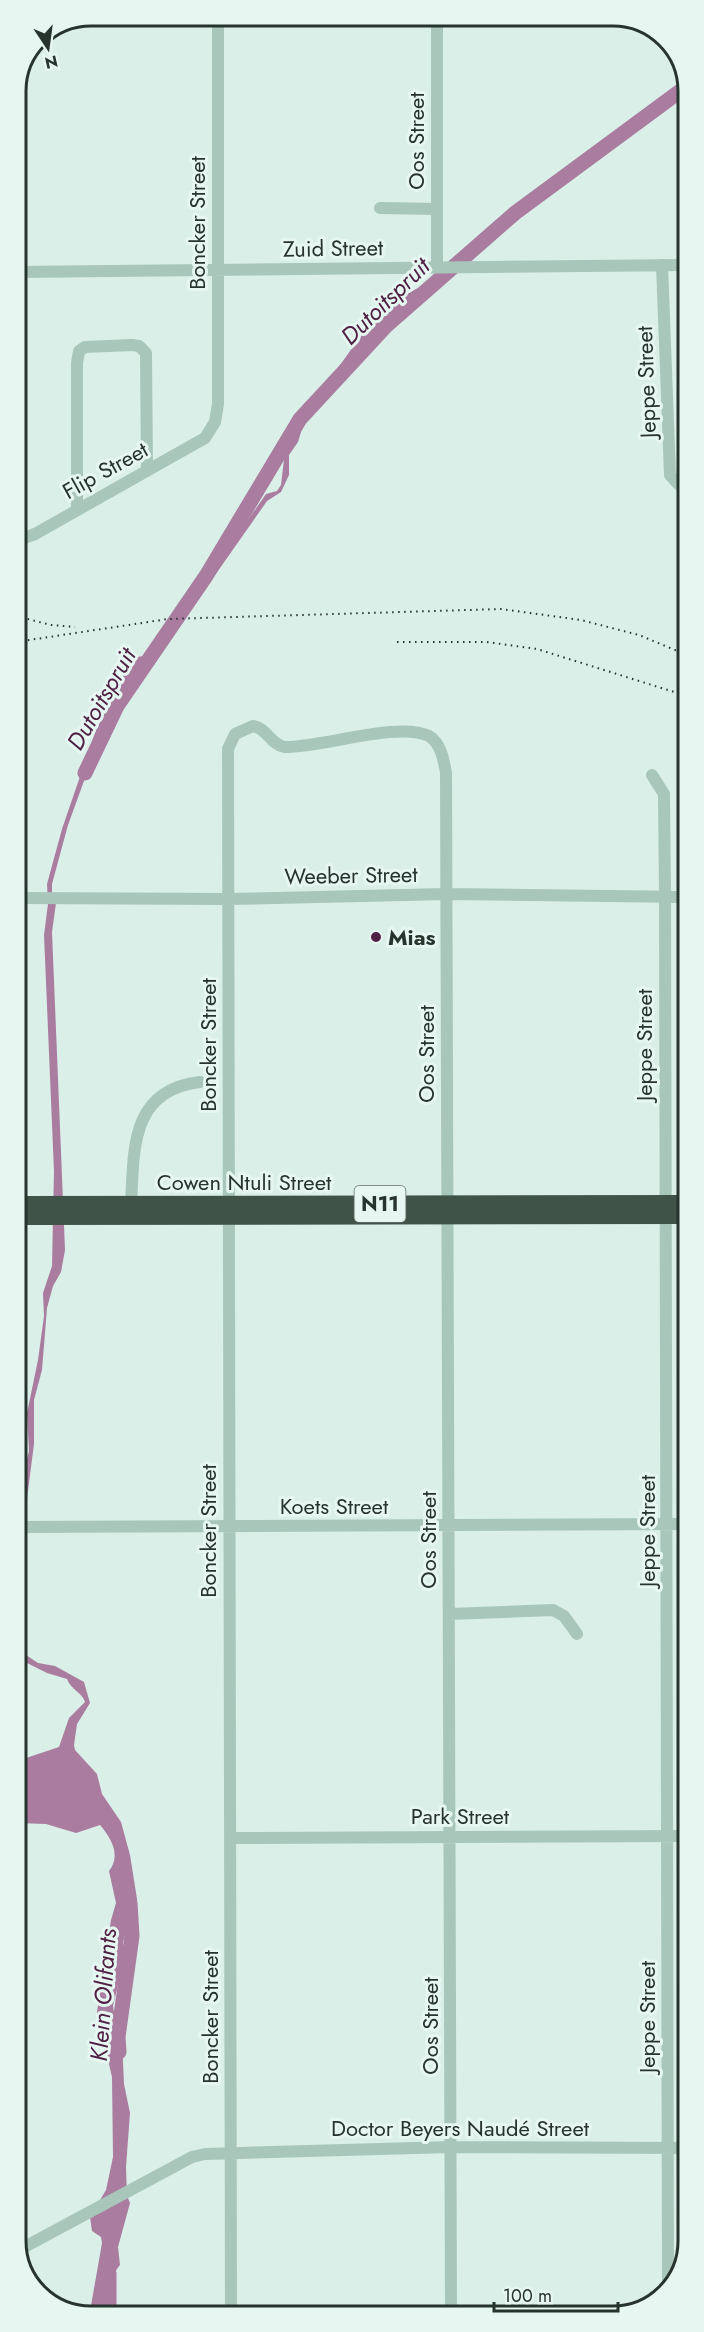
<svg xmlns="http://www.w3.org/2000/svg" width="704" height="2332" viewBox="0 0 704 2332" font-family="Jost,sans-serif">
	<rect width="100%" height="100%" fill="#daefe8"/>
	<path fill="#a97ca0" d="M441,272L449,274L445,283L434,292L407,301L386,320L309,405L298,442L289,455V475L281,492L267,501L213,578L204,572L236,537L266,494L277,491L281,485L285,451L295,438L296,417L304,404L333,375L360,337L398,299L434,279Z
		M145,656L129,679L116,693L68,825L52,884V892L56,903L52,932L65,1250L61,1272L53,1286L47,1308L42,1370L34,1400V1444L24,1522L17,1523L20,1486L29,1451L27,1413L38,1360L44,1316L43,1293L52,1266L54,1171L44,935L48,904L47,884L62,829L97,727C107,715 102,700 109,691C119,678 130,672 136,657Z
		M17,1649L38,1663L55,1666L84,1682L90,1703L77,1724L74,1745L75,1750L97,1774L102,1794L121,1822L130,1855L137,1899L134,1920L127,1926L123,1943V1964L113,2006L117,2030L122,2040L124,2084L130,2113L126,2167L127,2196L130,2203L118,2247L120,2265C112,2273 103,2305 103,2317H89L102,2243L101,2237L92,2231L90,2217L106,2190L113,2157L112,2077L97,2012L111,1920L116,1903L109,1871C121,1856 112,1839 100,1825L76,1833L46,1824L17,1823V1761L59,1747L69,1718L85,1702C82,1692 71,1690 67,1679L47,1673L17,1658Z"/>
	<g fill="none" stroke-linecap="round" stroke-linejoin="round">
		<path stroke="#a97ca0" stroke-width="15" d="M85,773L117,706L206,576L300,419L387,325L515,213L687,86
			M119,2052L118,2037L132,1936L130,1903
			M109,2273V2317"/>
		<path stroke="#a8c6ba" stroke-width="12" d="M380,208L437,209
			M662,265L670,475L678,484L687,486
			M437,267V15
			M15,272L687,265
			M77,510V363L79,351L85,347L132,345L139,346L146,353L147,471
			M16,541L35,534L205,438L215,422L218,404V15
			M652,775L664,794L665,897L668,2291
			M16,898L229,899L447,894L687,897
			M131,1204C134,1150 130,1090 200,1082
			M17,1527L688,1524
			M449,1614L553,1610L564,1616L577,1634
			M231,1838L689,1836
			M17,2251L192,2157L205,2154L451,2147L689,2148
			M231,2316L228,749L235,734L253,726C267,728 270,744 284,747C321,748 398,721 429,736C441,743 444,761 446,773L451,2315"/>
		<path stroke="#3f5348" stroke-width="16" d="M16,1204L688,1203
			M16,1217L688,1216"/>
		<path stroke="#27332d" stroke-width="2" stroke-dasharray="1.5 4.5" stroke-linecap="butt" d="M16,616L51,625L75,627
			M16,642L168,619L501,609L581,620L639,635L687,655
			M397,642H487L537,649L687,696"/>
	</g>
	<circle fill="#502145" stroke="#e6f7f2" stroke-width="2" cx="376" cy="937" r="6"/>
	<g text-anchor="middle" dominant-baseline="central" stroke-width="6" stroke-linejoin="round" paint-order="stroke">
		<rect fill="#e6f7f2" stroke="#606e68" stroke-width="1.5" x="354.5" y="1186" width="51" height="36" rx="4.5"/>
		<g font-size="21" font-weight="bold" fill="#27332d">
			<text x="380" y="1204">N11</text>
		</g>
		<g font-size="22" fill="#27332d" stroke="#e6f7f2">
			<text transform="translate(416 141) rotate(-90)">Oos Street</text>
			<text transform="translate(197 223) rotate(-90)">Boncker Street</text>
			<text transform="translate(333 248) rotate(-1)">Zuid Street</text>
			<text transform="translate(646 382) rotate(-92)">Jeppe Street</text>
			<text transform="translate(105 470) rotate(-29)">Flip Street</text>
			<text transform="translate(351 875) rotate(-1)">Weeber Street</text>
			<text transform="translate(208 1045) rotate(-90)">Boncker Street</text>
			<text transform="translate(644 1045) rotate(-90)">Jeppe Street</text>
			<text transform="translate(426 1054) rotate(-90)">Oos Street</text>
			<text x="244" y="1182">Cowen Ntuli Street</text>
			<text x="334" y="1506">Koets Street</text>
			<text transform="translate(208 1531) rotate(-90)">Boncker Street</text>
			<text transform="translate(647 1531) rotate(-90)">Jeppe Street</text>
			<text transform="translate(428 1540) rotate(-90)">Oos Street</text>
			<text x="460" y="1816">Park Street</text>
			<text transform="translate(210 2017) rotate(-90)">Boncker Street</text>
			<text transform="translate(647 2017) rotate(-90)">Jeppe Street</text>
			<text transform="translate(430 2026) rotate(-90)">Oos Street</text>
			<text x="460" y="2128">Doctor Beyers Naudé Street</text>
		</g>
		<g font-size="22" font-weight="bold" fill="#27332d" stroke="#e6f7f2" text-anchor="start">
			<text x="388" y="937">Mias</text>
		</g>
		<g font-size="24" font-style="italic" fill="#502145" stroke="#e6f7f2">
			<text transform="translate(385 301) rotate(-44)">Dutoitspruit</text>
			<text transform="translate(101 699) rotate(-60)">Dutoitspruit</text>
			<text transform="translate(103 1995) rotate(-86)">Klein Olifants</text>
		</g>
	</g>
	<path d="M0 0H704V2332H0ZM91 26H613A65 65 0 0 1 678 91V2241A65 65 0 0 1 613 2306H91A65 65 0 0 1 26 2241V91A65 65 0 0 1 91 26Z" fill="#e6f7f2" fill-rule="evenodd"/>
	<path fill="none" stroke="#27332d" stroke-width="3" d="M91 26H613A65 65 0 0 1 678 91V2241A65 65 0 0 1 613 2306H91A65 65 0 0 1 26 2241V91A65 65 0 0 1 91 26Z"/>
	<g transform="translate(48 48) rotate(167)" stroke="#e6f7f2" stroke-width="4.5" paint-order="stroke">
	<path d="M0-4.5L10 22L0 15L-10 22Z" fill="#27332d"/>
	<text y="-9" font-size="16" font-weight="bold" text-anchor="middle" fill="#27332d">N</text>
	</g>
	<path d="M494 2302v9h124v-9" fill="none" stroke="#27332d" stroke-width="3"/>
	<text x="503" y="2302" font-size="18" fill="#27332d" stroke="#e6f7f2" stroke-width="4.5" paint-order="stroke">100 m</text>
</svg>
